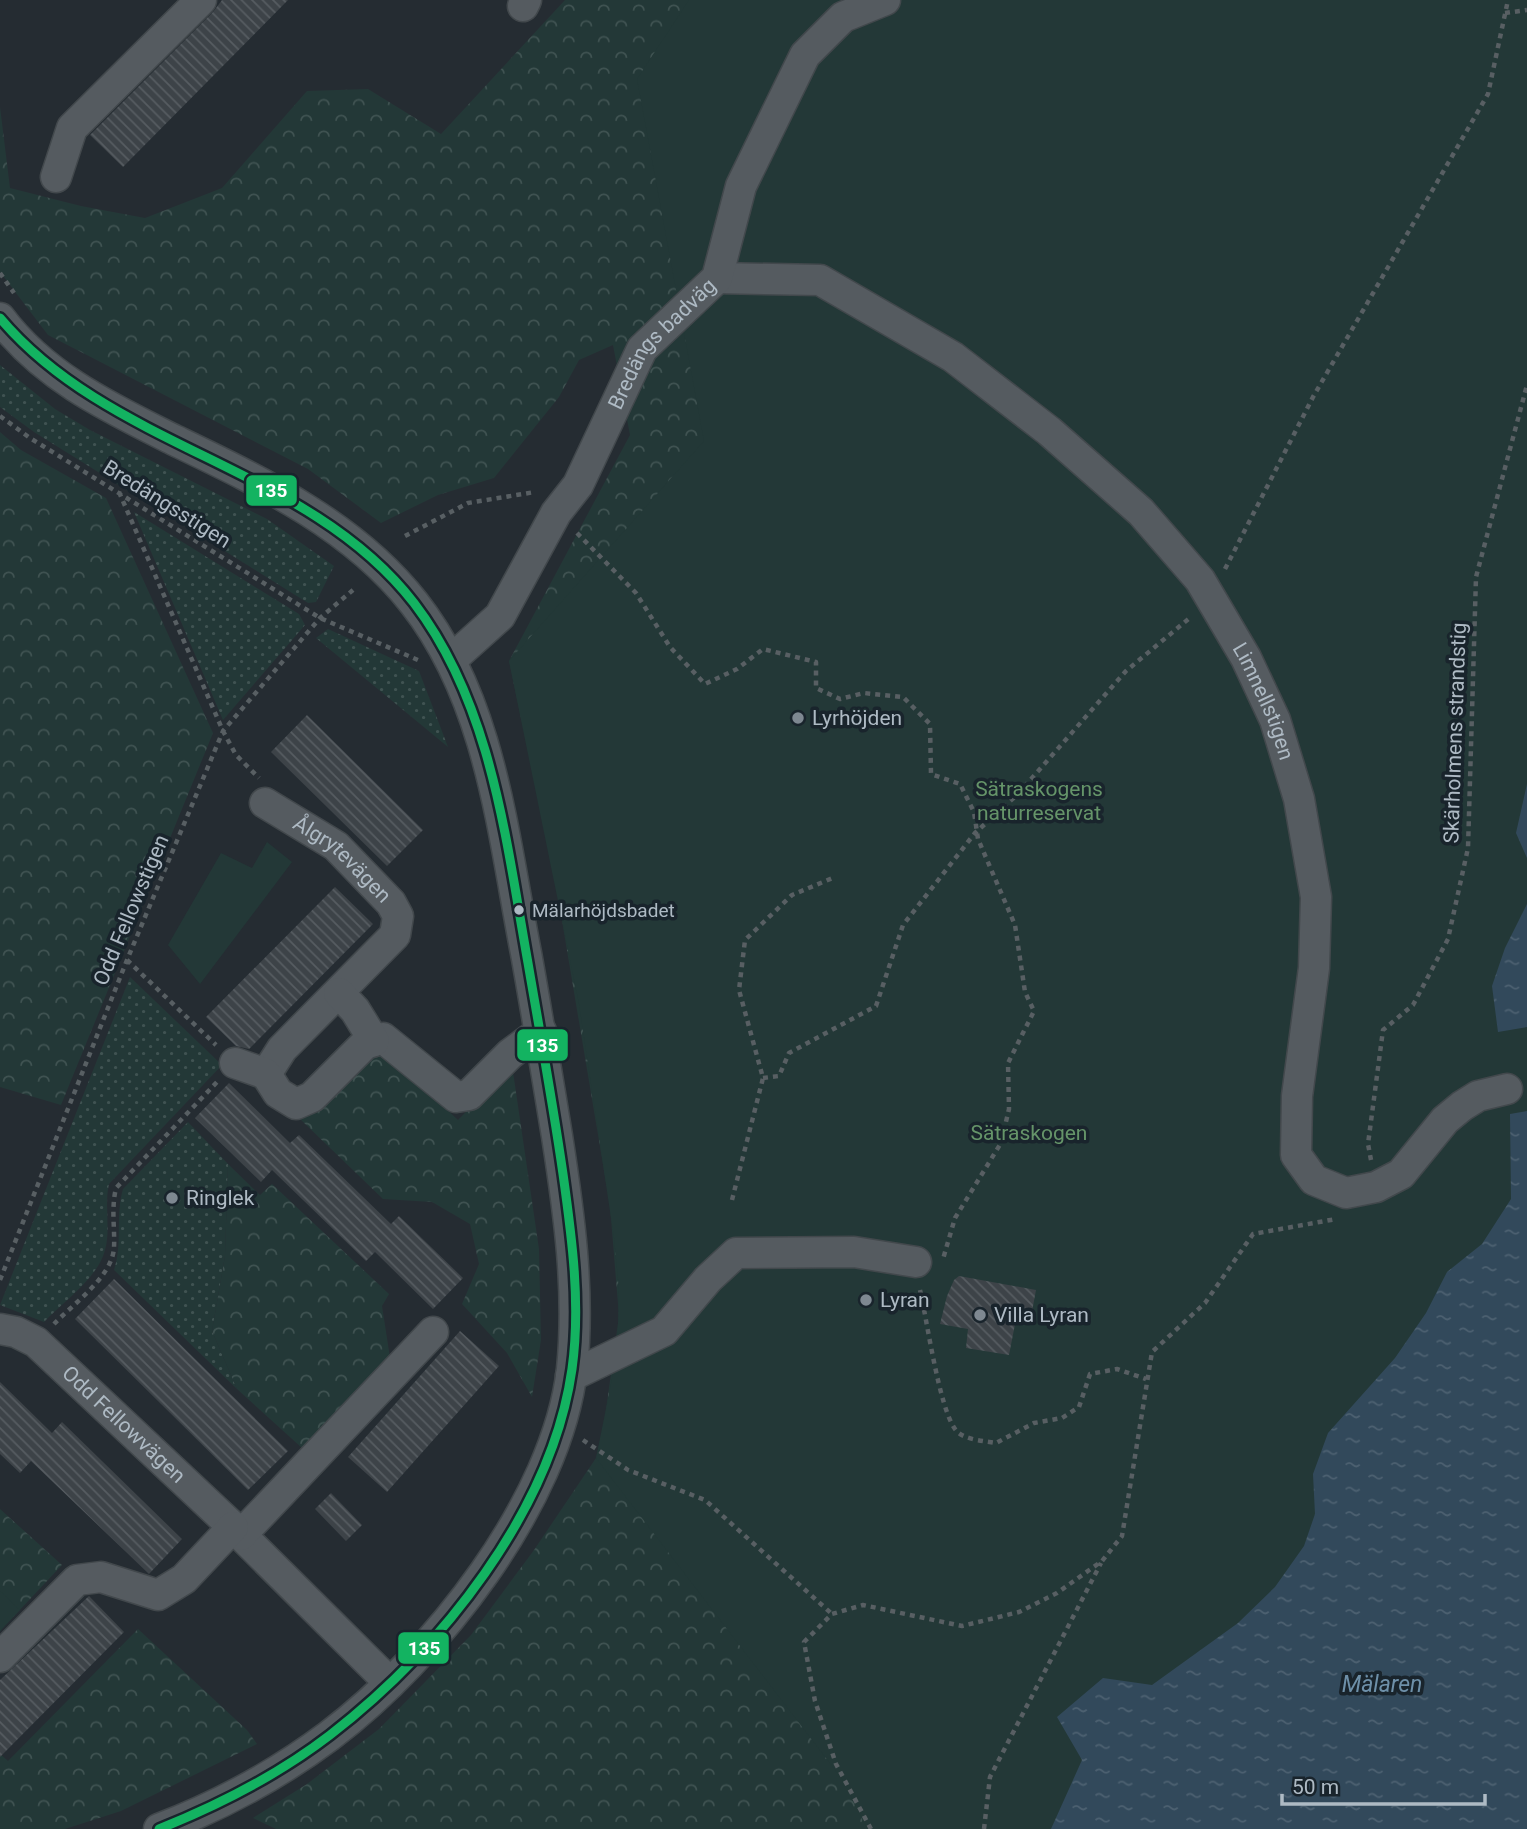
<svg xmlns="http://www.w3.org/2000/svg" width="1527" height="1829" viewBox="0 0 1527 1829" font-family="Roboto,sans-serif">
	<defs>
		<pattern id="grass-dots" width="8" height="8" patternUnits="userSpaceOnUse" patternTransform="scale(1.75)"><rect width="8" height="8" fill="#233837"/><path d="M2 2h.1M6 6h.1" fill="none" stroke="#405352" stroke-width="1.8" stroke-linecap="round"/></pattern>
		<pattern id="forest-crowns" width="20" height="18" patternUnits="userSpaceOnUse" patternTransform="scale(1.75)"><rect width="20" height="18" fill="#233837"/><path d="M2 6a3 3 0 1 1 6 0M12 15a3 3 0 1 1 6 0" fill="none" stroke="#405352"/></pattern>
		<pattern id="water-ripples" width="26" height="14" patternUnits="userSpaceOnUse" patternTransform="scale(1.75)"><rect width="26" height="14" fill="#32495b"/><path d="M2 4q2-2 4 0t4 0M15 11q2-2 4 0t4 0" fill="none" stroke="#4d6171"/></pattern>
		<pattern id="building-back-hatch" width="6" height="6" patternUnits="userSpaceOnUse" patternTransform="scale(1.75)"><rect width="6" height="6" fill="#3d4348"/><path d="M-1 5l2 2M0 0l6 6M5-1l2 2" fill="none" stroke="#565c61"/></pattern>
	</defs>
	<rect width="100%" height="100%" fill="#252c32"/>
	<path fill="url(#grass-dots)" d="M0,365L55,409L90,430L267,519L334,566L316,602L308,603L34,432L0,407Z
		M134,512L299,614L305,625L223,720Z
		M328,629L419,671L448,747L316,638Z
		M130,977L222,1065L109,1184C104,1206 111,1229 105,1250C98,1278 63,1302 44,1322L0,1305Z
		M188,1122L228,1164L225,1256L212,1331L237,1389L114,1270C123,1243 115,1216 123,1189Z"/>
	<path fill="url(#forest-crowns)" d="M565,0H1527V904L1051,1829H276L253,1818L307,1784L379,1729L471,1635L534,1550L596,1458L604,1424L619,1316L610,1206L555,879L509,661L630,435L613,345L579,360L559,397L494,478L438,495L381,523L308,469L48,335L0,272V107L10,188L81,206L145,218L222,188L307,91L368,89L441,134Z
		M0,432L21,450L106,498L213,733L61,1105L0,1087Z
		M374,1041L458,1120L512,1065L539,1249L541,1340L532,1397L507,1353L462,1304L479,1264L470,1224L432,1202L383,1199L300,1119Z
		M228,1164L260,1195L272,1184L389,1294L382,1306L391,1364L302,1448L237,1389L212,1331L225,1256Z
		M0,1509L62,1565L0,1631Z
		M138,1629L247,1730L257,1744L121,1811L65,1829H0V1754L8,1761Z"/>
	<path fill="#233837" d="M689,0H1527V1829H867L842,1779L596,1458L617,1354L619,1290L614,1238L579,1004L509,661L704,441L637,79Z
		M267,842L292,862L200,984L168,945L221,853L252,868Z
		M0,1591L20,1610L0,1631Z"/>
	<path fill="url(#water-ripples)" d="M1527,784V858L1516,833Z
		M1527,904V1027L1498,1032L1492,986L1505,948Z
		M1527,1111V1829H1051L1082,1760L1057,1717L1103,1678L1152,1685L1238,1623L1275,1587L1304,1546L1315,1514L1313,1474L1328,1433L1395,1358L1426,1313L1447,1272L1482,1244L1511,1199L1510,1114Z"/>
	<path fill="url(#building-back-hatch)" d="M222,0H288L123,167L90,135L213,12Z
		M307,715L423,830L387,866L271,752Z
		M335,887L373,924L249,1049L236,1046L206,1017Z
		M229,1083L290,1143L299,1135L391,1224L399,1216L463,1278L433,1309L375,1252L366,1261L272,1170L261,1182L195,1118Z
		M959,1276L1036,1290L1031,1317L1017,1314L1009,1355L966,1348L968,1329L940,1324L947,1296L954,1280Z
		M114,1279L288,1451L248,1490L75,1319Z
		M460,1331L499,1366L387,1492L348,1457Z
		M0,1382L52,1433L62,1422L182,1539L149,1574L31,1461L20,1473L0,1454Z
		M331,1493L362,1525L346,1541L315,1509Z
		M89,1596L124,1632L0,1757V1680Z"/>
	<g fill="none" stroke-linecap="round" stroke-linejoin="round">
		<defs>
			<g id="minor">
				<path d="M523,6L526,0"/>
				<path d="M56,177L72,128L201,0"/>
				<path id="s1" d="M717,278L820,280L953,357L1049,431L1141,512L1200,580L1246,658L1275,720L1299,799L1316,897L1314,968L1297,1096L1296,1155L1314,1180L1346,1193L1376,1187L1401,1174L1445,1120L1462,1106L1478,1096L1507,1089"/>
				<path d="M0,318C44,377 110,408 174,440C261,482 353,525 414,603C491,701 503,835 526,953C537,1014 547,1075 557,1136C569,1213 580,1291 572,1369C557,1502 434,1657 329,1736C278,1774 219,1806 159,1829"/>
				<path id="s2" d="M451,660L500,616L556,513L578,485L642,349L717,278L741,186L805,55L843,17L885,0"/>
				<path id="s3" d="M265,803L336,846L391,903L398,916L395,935L282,1049L266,1074"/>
				<path d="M374,1041L383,1038L456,1097L469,1095L510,1054L541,1031"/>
				<path d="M235,1063L266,1074L278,1093L296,1104L312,1097L365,1044L374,1041L355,1010L339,993"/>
				<path id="s4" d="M0,1329L16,1332L36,1342L233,1527L390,1683"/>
				<path d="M571,1376L664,1331L708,1279L736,1253L854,1252L916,1262"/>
				<path d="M241,1535L433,1332"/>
				<path d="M0,1657L77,1580L101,1577L158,1595L184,1579L233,1527"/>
			</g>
		</defs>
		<use href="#minor" stroke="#42484c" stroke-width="33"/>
		<path stroke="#585f63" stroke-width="4.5" stroke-dasharray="5 5" stroke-linecap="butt" d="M1505,13L1527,10
			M0,273L14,293
			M0,416L30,438L320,618L418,660
			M119,492L223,731L236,755L259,778
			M577,533L636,593L670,647L705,684L737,669L763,649L816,662V688L840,699L864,693L903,697L930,724L931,774L960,784L974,812L978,839L1015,925L1025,992L1034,1011L1008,1063L1009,1109L1001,1143L955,1218L943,1259
			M405,536L468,503L535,492
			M1225,569L1313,397L1488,94L1508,0
			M127,960L216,1045
			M763,1078L779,1076L789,1053L876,1006L903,925L975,833L1018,794L1126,671L1192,616
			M1371,1160L1368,1144L1383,1030L1413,1005L1448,939L1468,848L1476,577L1527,385
			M732,1200L763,1078L739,990L745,940L792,895L835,877
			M0,1280L127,960L223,731L320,618L353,590
			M920,1290C927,1320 939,1407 955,1429C962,1440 985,1441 996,1443L1034,1423L1062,1418L1079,1407L1090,1374L1117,1369L1146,1379
			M54,1324C73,1304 112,1277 114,1248C115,1228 111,1209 116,1188L218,1081
			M583,1440L628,1470L705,1500L832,1614
			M871,1829L836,1764L815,1701L804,1642L832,1614L863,1605L962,1626L1019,1612L1057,1593L1102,1561L1122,1536L1152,1352L1205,1303L1253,1234L1336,1219
			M984,1829L990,1777L1101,1563"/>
		<use href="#minor" stroke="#555b60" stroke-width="30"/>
		<defs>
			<path id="bus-1" d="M0,318C111,450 307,465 414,603C492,705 506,841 528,963C540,1033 553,1104 563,1174C572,1238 581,1305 572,1369C552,1511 440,1650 330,1735C278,1775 219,1805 159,1829"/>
		</defs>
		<use href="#bus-1" stroke="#19242c" stroke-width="14"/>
		<use href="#bus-1" stroke="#13b361" stroke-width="9"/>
	</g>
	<g fill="#7e8891" stroke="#19242c" stroke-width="2.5">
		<circle cx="798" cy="718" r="7"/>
		<circle cx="172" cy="1198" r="7"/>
		<circle cx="866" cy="1300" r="7"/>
		<circle cx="980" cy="1315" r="7"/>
	</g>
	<circle fill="#aebac4" stroke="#19242c" stroke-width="2.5" cx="519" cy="910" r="6"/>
	<g text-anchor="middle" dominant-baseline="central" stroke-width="7" stroke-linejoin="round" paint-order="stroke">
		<g font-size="19" fill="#aebac4" stroke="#19242c" text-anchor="start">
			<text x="532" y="910">Mälarhöjdsbadet</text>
		</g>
		<g font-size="21" fill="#aebac4" stroke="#19242c">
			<text stroke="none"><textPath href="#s2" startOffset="385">Bredängs badväg</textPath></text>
			<text transform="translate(167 504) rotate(32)">Bredängsstigen</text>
			<text stroke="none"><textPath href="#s1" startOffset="728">Limnellstigen</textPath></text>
			<text transform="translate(1455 733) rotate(-88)">Skärholmens strandstig</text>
			<text stroke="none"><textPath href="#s3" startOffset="96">Ålgrytevägen</textPath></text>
			<text transform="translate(131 910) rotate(-67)">Odd Fellowstigen</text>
			<text stroke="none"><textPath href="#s4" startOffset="159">Odd Fellowvägen</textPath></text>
		</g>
		<g font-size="21" fill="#aebac4" stroke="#19242c" text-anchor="start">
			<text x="812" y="718">Lyrhöjden</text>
			<text x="186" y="1198">Ringlek</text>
			<text x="880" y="1300">Lyran</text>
			<text x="994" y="1315">Villa Lyran</text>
		</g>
		<g font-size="21" fill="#659469" stroke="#19242c">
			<text x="1039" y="789">Sätraskogens<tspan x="1039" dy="24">naturreservat</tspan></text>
			<text x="1029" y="1133">Sätraskogen</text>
		</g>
		<g font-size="23" font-style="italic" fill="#6e90a9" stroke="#19242c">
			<text x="1382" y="1684">Mälaren</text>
		</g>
	</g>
	<g stroke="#19242c" stroke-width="2.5">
		<rect x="245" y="474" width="53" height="33" rx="7" fill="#13b361"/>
		<rect x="516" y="1028" width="53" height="34" rx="7" fill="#13b361"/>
		<rect x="397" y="1631" width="53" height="34" rx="7" fill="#13b361"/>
	</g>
	<g font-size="19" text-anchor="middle" font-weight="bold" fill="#fff">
		<text x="271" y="497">135</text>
		<text x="542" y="1052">135</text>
		<text x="424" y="1655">135</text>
	</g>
	<path d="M1282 1794v10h203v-10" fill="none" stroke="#aebac4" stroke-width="3.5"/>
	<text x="1292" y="1794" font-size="21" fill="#aebac4" stroke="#19242c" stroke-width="5" paint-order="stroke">50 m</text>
</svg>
